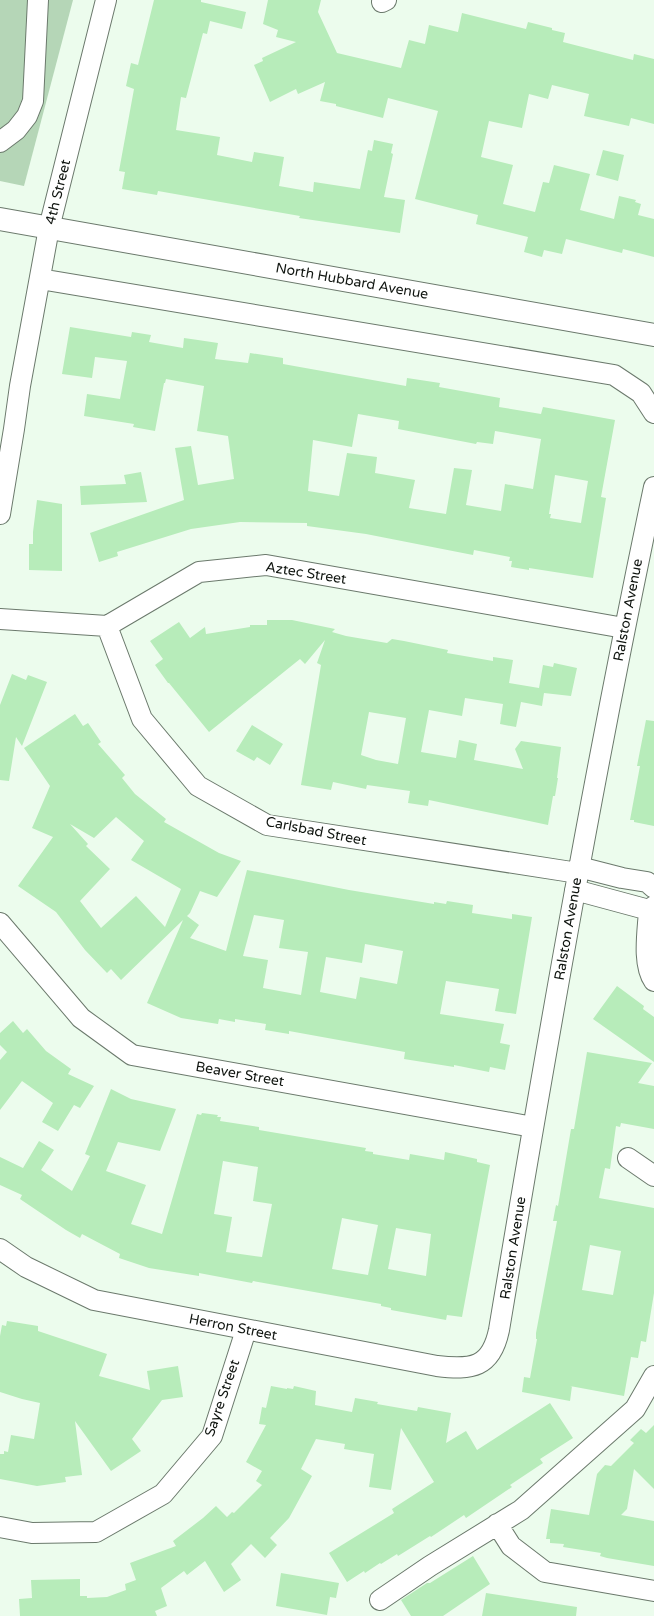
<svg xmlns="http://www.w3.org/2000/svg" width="654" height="1616" viewBox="0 0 654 1616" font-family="'Varela Round',sans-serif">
	<rect width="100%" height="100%" fill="#ecfced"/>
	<path fill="#b5d6b7" d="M0,0H73L24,186L0,181Z"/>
	<path fill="#b7ecba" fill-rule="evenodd" d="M154,0H201V2L246,12L242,29L210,21L207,34L203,33L186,98L181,97L176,130L220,137L217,155L252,162L254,152L284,157L279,186L313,192L314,182L360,189L368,150L372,151L374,140L393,144L391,153L393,154L384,197L405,200L400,233L299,218L300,216L158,191L157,195L122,189L125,172L119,171L134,89L126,86L131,63L138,65Z
		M268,0H321L318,12L337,53L401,68L409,40L425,44L429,25L458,32L462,13L526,29L528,22L552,28V30L565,33L563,42L633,60L634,54L654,59V124L631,118L629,126L584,116L589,94L552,85L548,99L529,94L522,128L489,121L481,157L513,165L503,204L535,212L543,182L549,183L554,165L590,174L580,210L614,219L619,196L636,200L635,202L641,204L638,215L654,219V257L623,249L622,253L566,239L562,254L544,250L542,257L524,252L528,237L476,224L478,215L415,199L438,111L388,98L383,118L336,106V104L320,101L325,82L298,94L296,89L270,102L254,65L263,61L262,58L296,42L276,37L278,30L263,24Z
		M603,150L624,155L618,181L596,175Z
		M70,327L131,337L132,332L151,335L149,342L183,348L184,338L198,340L218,343L215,359L248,363L250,353L283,358V364L406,386L407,378L440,383L439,387L500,398L499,407L541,414L543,407L615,420L601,497L606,498L593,578L529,568V570L511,567L512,561H509L510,557L474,550L473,555L366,534L307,526V523L240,522L191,529L117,552L118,556L99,562L90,533L184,500L175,448L191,446L198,485L234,479L228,436L197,431L204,386L166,379L165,383H164L155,431L133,427L134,424L84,416L87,394L120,399L127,361L95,357L92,378L62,374ZM358,414L399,421L398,429L476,444L477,442L493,444L495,431L541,439L533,489L505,484L501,511L466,505L472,470L454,468L446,514L409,508L415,480L375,473L377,457L347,453L339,496L308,491L313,440L352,447ZM555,475L588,481L581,523L550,518L551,514H549Z
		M141,472L147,502L81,505L80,486L126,484L124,475Z
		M37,500L62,504V571L29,570V544H33V532Z
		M267,620H292L335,629L332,632L346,636L387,643L392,639L404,641L448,650L447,653L493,661V657L513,660L509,683L539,688L543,665L553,667L554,663L577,668L571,696L544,693L542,706L521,702L516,727L500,724L503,704L465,698L462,716L429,710L421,752L456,758L459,740L477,744L474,760L523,769L515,749L521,741L561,747L557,778H558L555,796H553L548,825L429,800L428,806L408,803L410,791L367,785L366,789L333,782L331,790L301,785L321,665L317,663L325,640L305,664L300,659L209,732L169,683H168L155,665L163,659L150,641L179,622L190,638L205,627L206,634L250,627V625H267ZM369,712L406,718L398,764L376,760L361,755Z
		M12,674L26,680L28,675L47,682L22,746L16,737L9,781L0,780V705Z
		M75,714L83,726L88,723L101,742L98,744L125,775L122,778L135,794L166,819L164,822L219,853L241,861L217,897L200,891L190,913L187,916L199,925L190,938L226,951L247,870L349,890L434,904V902L446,904L447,901L473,905L472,913L512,919V914L532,917L516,1014L495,1011L499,989L446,981L440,1014L504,1024L500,1043L510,1045L505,1070L490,1067L489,1072L454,1065V1067L404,1059L405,1052L289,1031V1034L265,1030L266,1024L235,1019V1022L219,1019L218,1024L181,1018L147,1003L183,920L121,980L111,969L107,973L85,950L56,912L18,886L53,837L32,828L50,786L24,748ZM116,817L144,841L131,860L181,889L165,927L136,896L101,928L80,901L110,869L86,846L88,844L70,824L94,838ZM254,915L284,920L279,948L308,952L301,995L263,988L268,960L243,956ZM365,944L403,951L397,984L360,977L356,999L320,992L326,957L362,963Z
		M646,720L654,721V826L634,822V820H630L640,766H637Z
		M252,725L283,744L270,765L257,757L254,761L236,751Z
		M617,986L644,1006L643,1009L654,1017V1062L593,1019Z
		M13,1021L23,1033L27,1029L46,1051L71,1069L68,1074L94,1086L80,1108L74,1105L58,1131L42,1122L53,1103L22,1081L0,1110V1060L7,1052L0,1045V1033Z
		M587,1052L652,1063L638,1083L654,1086V1129L621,1123L620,1127L616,1126L610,1169L605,1168L599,1198L654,1208V1293L646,1342L641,1341L638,1358L631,1357L624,1396L570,1386H572L570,1401L522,1392L524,1377L530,1378L537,1339H536V1333L557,1221H553L556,1205L558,1206L571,1129H574ZM590,1245L621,1251L613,1295L582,1290Z
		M111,1089L131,1099L176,1109L160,1151L118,1142L106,1171L146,1185L131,1224L162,1234L197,1114L201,1115L202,1113L218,1115L217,1117H221L220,1121L259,1127V1130L366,1148L365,1151L373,1152V1154L409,1160L410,1154L444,1160L445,1152L477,1159V1162L490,1165L462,1317L447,1315L446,1320L391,1310V1308L381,1306V1304L253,1281L252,1283L199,1273V1276L149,1268L119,1258L120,1254L82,1234L80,1238L66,1230L20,1199L22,1195L0,1185V1157L23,1168L39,1141L54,1150L41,1170L72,1191L90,1156L85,1154ZM223,1161L258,1167L253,1201L272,1204L262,1257L226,1252L232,1217L214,1214ZM342,1218L378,1225L368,1275L332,1269ZM396,1228L431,1234L426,1276L388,1269Z
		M7,1321L38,1326V1331L107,1354L99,1376L150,1390L147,1371L178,1366L183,1397L162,1400L132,1439L141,1451L111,1471L75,1421L82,1475L65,1477L66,1482L37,1486L0,1479V1454H4V1451L8,1452L11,1435L34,1439L40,1403L22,1399L0,1392V1336L2,1325L6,1326Z
		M271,1386L287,1389V1388L293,1389L294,1386L316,1391L315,1405L352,1412L355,1398L378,1402L377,1404L417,1411L418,1407L451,1413L446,1443L466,1431L477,1450L550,1403L573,1438L540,1459L543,1463L510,1485L512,1487L466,1518L464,1515L431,1537L430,1536L398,1556L397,1554L381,1564L380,1563L365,1573L364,1571L347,1582L329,1553L394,1513L392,1509L434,1482L401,1428L391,1490L369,1487L374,1454L344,1449L345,1444L316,1439L301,1469L312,1476L289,1518L270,1538L277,1545L265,1558L251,1544L231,1564L241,1580L224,1592L205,1561L187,1575L184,1571L161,1588L167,1606L155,1611L157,1616H20L19,1599L32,1598L31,1580L80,1579V1596H87V1598L107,1597L126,1590L125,1584L136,1580L130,1563L176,1546L173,1541L203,1518L216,1506L227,1517L232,1512L234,1513L262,1485L256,1481L262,1471L246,1462L266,1425L259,1424L262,1407L266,1408Z
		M654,1425V1489L634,1469L627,1509L621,1515L654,1521V1566L607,1558L600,1556L601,1553L563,1547L564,1544L550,1543V1539H546L551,1509L589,1515L597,1474L605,1465L611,1466L634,1443L630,1440L641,1429L646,1433Z
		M473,1556L490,1584L443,1616H411L401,1600L427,1583H430Z
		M281,1573L339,1583L336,1598L330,1597L327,1615L276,1606Z
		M486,1593L577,1607L576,1616H482Z"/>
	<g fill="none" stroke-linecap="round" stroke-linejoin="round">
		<defs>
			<path id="minor" d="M382,2L386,0
				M0,142L16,130L27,116L33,101L38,0
				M40,279L614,375L641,393L654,413
				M0,514L14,429L20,386L49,228L106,0
				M0,619L107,626L199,572L266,565L624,628
				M107,626L142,719L198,786L267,825L578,873
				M579,867L622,878L647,882L654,888
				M575,890L649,910
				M654,906L649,910C648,930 642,964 654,981
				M0,923L81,1018L132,1055L533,1127
				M628,1158L654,1176
				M0,1249L26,1267L94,1300L437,1366C472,1370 491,1368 499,1330C546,1048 595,766 654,487
				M497,1524L511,1546L545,1572L654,1591
				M0,1527L32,1533L96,1532L163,1494L212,1436L246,1330
				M380,1600L430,1566L521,1510L635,1409L654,1376"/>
			<path id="major" d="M0,219L654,335"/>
		</defs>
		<use href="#minor" stroke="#6b796c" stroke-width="22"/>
		<use href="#major" stroke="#6b796c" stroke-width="24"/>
		<use href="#minor" stroke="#fff" stroke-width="20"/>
		<use href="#major" stroke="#fff" stroke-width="22"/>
	</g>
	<g text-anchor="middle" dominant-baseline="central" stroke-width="3" stroke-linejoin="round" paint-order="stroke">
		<g font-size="14" fill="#101510" stroke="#fff">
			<text transform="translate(58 192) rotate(-76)">4th Street</text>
			<text transform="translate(352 281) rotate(10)">North Hubbard Avenue</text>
			<text transform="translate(306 573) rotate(9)">Aztec Street</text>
			<text transform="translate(628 610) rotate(-79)">Ralston Avenue</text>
			<text transform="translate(316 831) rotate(11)">Carlsbad Street</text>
			<text transform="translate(568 929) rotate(-80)">Ralston Avenue</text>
			<text transform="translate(240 1074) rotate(10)">Beaver Street</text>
			<text transform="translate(513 1248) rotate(-81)">Ralston Avenue</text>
			<text transform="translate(233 1327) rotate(11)">Herron Street</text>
			<text transform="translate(222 1398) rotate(-71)">Sayre Street</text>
		</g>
	</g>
</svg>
